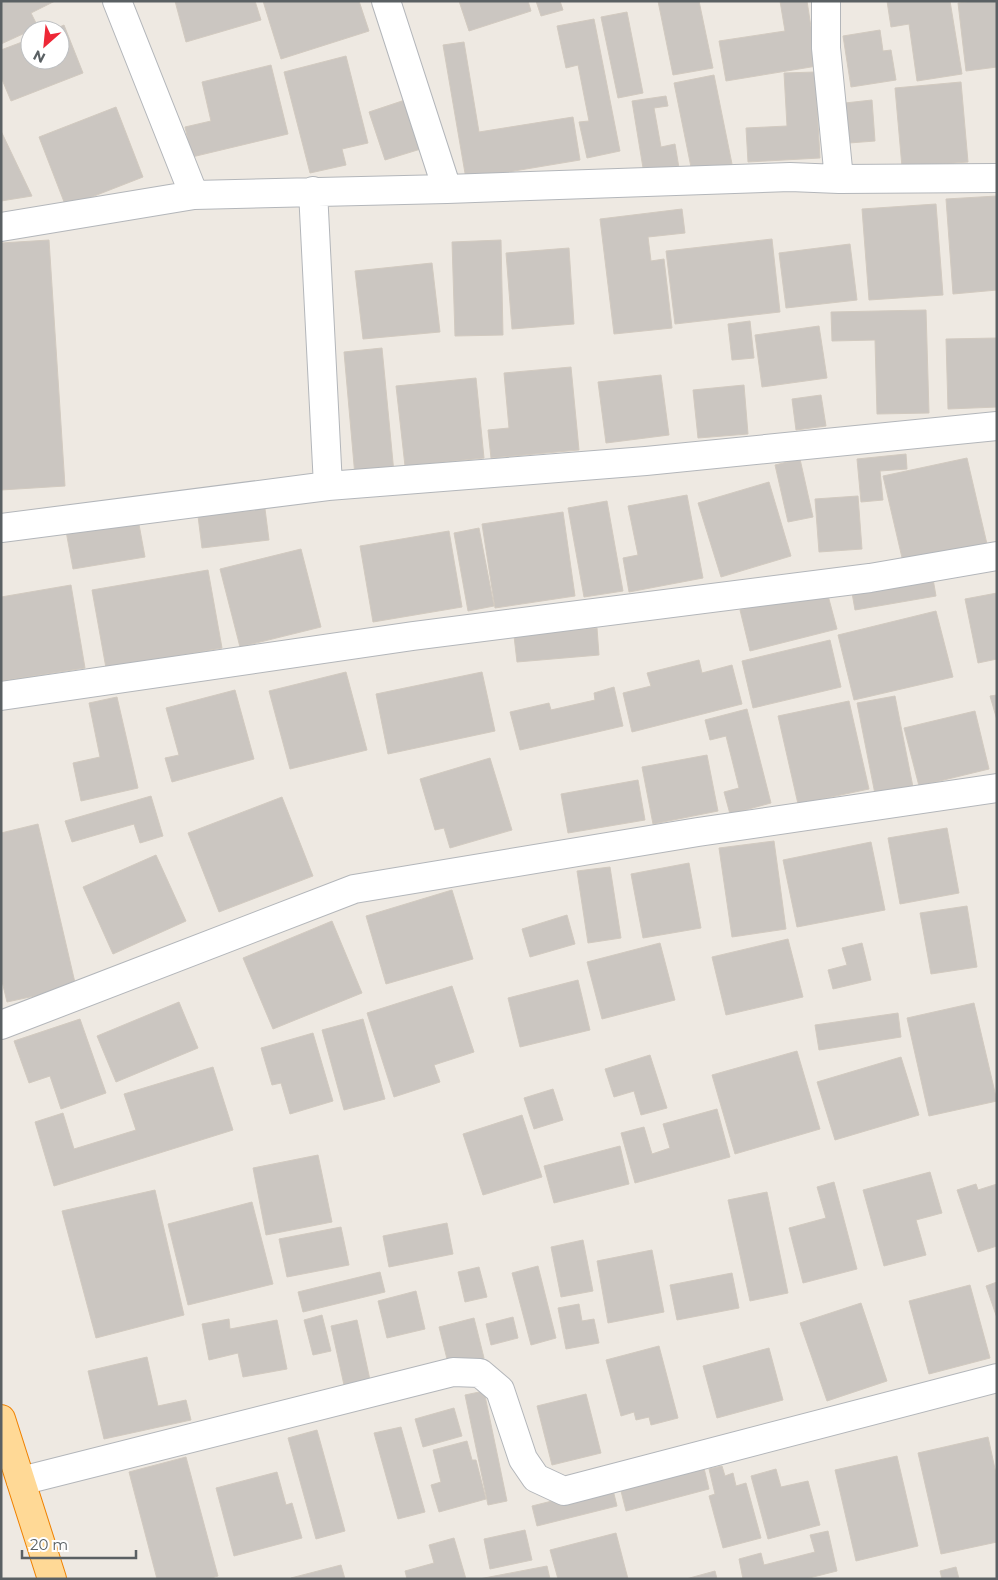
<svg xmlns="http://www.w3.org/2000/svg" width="998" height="1580" viewBox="0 0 998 1580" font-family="Montserrat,sans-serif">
	<rect width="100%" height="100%" fill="#eee9e2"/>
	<path fill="#cbc6c1" stroke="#d2cac0" d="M1,1H55L31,13L38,27L1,44Z
		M175,1H255L261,20L186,42Z
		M263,1H359L369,31L281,59Z
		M459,1H528L531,11L469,31Z
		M536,1H560L563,10L541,16Z
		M658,1H699L713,68L673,75Z
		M780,1H807L817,66L726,81L719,41L785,31Z
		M887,1H950L962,74L917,81L909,24L891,27Z
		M975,1H997V67L966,71L958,3Z
		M627,12L643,93L618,98L601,17Z
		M594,19L620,151L587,158L579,122L589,121L578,65L566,68L557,26Z
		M64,25L83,73L11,101L1,77V50L30,39V60H60V30H53Z
		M880,30L883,51L891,50L896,80L851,87L843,36Z
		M464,42L479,132L573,117L580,160L466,179L443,45Z
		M346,56L368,143L342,149L346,165L310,173L284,72Z
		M271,65L288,134L192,157L185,127L211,121L202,82Z
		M815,72L820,158L748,162L746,128L787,126L784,73Z
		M714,75L732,164L692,172L674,83Z
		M961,82L968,162L902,167L895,88Z
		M666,96L668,106L654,108L661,147L675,144L679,168L644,174L632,101Z
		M408,99L424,148L385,160L369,112Z
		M872,100L875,141L849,143L845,103Z
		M116,107L143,177L66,207L39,137Z
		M1,131L32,196L1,201Z
		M997,196V290L953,294L946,199Z
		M936,204L943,295L869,300L862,209Z
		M682,209L685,233L648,237L651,261L664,259L672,328L614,334L600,219Z
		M772,239L780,312L675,324L666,251Z
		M49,240L65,486L1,490V243Z
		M501,240L503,335L455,336L452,242Z
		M850,244L857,300L786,308L779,253Z
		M569,248L574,324L512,329L506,253Z
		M432,263L440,332L363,339L355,271Z
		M926,310L929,413L877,414L875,340L832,341L831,312Z
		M750,321L754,358L732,360L728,324Z
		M819,326L827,378L762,387L755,335Z
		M997,338V407L948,409L946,339Z
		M382,348L394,473L355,476L344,352Z
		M571,367L579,450L491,458L488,430L509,428L504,373Z
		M661,375L669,435L606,443L598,382Z
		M476,378L484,458L405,466L396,386Z
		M744,385L748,434L698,438L693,390Z
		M821,395L826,426L796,430L792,399Z
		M906,454L907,469L880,471L883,500L861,502L857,459Z
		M967,458L987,544L903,562L883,476Z
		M800,459L813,517L788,522L775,465Z
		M769,482L791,556L721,577L698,503Z
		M687,495L703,578L629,592L623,558L638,555L628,506Z
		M858,496L862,549L819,552L815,499Z
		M607,501L623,591L584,597L568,508Z
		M265,509L269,540L202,548L198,516Z
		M563,512L575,596L495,608L482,524Z
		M138,519L145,557L73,569L66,531Z
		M479,528L494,606L468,611L454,533Z
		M449,531L462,607L373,622L360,546Z
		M301,549L321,627L240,647L220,569Z
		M208,570L222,648L106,668L92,590Z
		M932,573L936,596L855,610L851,587Z
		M71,585L85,668L1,681V597Z
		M826,588L837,629L750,651L740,610Z
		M997,593V659L978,663L965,599Z
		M936,611L953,677L854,700L838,635Z
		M597,628L599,655L517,662L514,636Z
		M830,640L841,687L753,708L742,661Z
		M699,660L702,673L732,665L742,704L632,732L623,693L651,686L647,673Z
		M346,672L367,750L290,769L269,691Z
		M482,672L495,731L388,754L376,694Z
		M614,687L623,726L520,750L510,712L549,703L551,710L595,700L594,693Z
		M235,690L254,759L172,782L165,758L179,755L166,708Z
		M997,695V720L990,696Z
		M895,696L913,787L875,794L857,703Z
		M117,697L138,788L81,801L73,763L100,757L89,703Z
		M849,701L869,789L798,804L778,716Z
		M747,709L771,803L730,814L724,792L739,788L726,736L710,740L705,720Z
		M975,711L989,769L919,786L904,728Z
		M707,755L718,811L653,824L642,767Z
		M490,758L512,830L450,848L444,828L435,830L420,779Z
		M638,780L645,820L568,833L561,794Z
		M151,796L163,836L140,843L134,824L72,842L65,821Z
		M282,797L313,876L219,912L188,833Z
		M38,824L76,987L7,1002L1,977V833Z
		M947,828L959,893L900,904L888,838Z
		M774,841L786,929L732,937L719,848Z
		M871,842L885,910L797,927L783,860Z
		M156,855L186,921L113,954L83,887Z
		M689,863L701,928L643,938L631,874Z
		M610,867L621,938L588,943L577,871Z
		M452,890L473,959L386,984L366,916Z
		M967,906L977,967L931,974L920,913Z
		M567,915L575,944L530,957L522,929Z
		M332,921L362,993L273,1029L243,958Z
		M788,939L803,997L726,1015L712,957Z
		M660,943L675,1000L602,1019L587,962Z
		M862,943L871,980L833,989L828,970L847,965L842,948Z
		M578,980L590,1030L520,1047L508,998Z
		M452,986L474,1052L434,1065L440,1082L394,1097L367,1013Z
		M179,1002L198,1048L116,1082L97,1036Z
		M974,1003L997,1101L929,1116L907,1018Z
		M898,1013L901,1037L819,1050L815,1025Z
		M80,1019L106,1093L61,1109L50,1076L29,1083L14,1041Z
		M363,1019L385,1099L344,1110L322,1030Z
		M313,1033L333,1101L290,1114L281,1083L272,1085L261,1048Z
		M797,1051L820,1129L735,1154L712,1075Z
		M650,1055L667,1108L641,1115L634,1091L614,1097L605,1069Z
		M901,1057L919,1115L835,1140L817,1082Z
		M213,1067L233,1130L54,1186L35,1122L63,1113L74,1149L136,1130L124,1094Z
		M553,1089L563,1120L534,1129L524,1098Z
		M717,1109L730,1157L635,1183L621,1133L644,1127L652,1154L670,1148L663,1124Z
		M522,1115L542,1177L483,1195L463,1134Z
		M620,1146L629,1184L554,1203L544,1166Z
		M318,1155L332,1222L266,1235L253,1168Z
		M930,1172L942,1213L916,1220L926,1255L884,1266L863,1190Z
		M834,1182L857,1269L803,1283L789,1228L826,1218L817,1187Z
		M976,1184L978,1190L997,1184V1246L978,1252L957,1190Z
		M155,1190L184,1315L96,1338L62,1211Z
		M767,1192L788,1293L750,1301L728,1200Z
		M252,1202L273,1284L188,1305L168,1224Z
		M447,1223L453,1254L389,1267L383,1236Z
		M341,1227L349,1265L287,1277L279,1239Z
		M583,1240L593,1291L561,1297L551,1247Z
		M652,1250L664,1312L608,1323L597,1261Z
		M538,1266L556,1338L531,1345L512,1273Z
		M479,1267L487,1297L465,1302L458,1272Z
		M380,1272L385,1292L303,1312L298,1292Z
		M732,1273L739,1308L677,1320L670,1285Z
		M997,1282V1318L986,1286Z
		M970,1285L990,1358L929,1374L909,1301Z
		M416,1291L425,1329L387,1338L378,1301Z
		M861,1303L887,1381L827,1401L800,1323Z
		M579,1304L582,1321L594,1319L599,1343L566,1349L558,1308Z
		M322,1315L331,1351L313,1355L304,1320Z
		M513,1317L518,1338L491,1345L486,1324Z
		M474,1318L484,1358L449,1367L439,1327Z
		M229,1319L230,1329L277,1320L287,1369L243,1377L238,1353L209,1360L202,1324Z
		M357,1320L370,1380L344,1385L331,1326Z
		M659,1346L678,1418L651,1425L649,1417L636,1420L634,1412L621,1416L606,1360Z
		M769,1348L783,1400L717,1418L703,1366Z
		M147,1357L158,1406L186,1400L191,1420L104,1439L88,1371Z
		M484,1391L507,1501L488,1505L465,1395Z
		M586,1394L601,1453L552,1465L537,1406Z
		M454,1408L462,1436L423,1447L415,1419Z
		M401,1427L425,1512L398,1519L374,1433Z
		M317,1430L345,1531L316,1539L288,1438Z
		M988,1437L997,1478V1542L941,1554L918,1453Z
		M467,1441L472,1460H476L486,1499L439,1512L431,1485L441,1482L433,1450Z
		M897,1456L918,1546L856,1561L835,1470Z
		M186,1457L218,1576L208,1579H157L129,1472Z
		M703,1464L709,1489L626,1511L620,1487Z
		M722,1466L725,1476L733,1473L736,1486L746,1483L761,1538L723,1548L709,1496L715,1494L709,1469Z
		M776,1469L781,1487L808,1481L820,1525L768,1539L751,1476Z
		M277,1472L286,1505L292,1503L302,1538L234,1556L216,1488Z
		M612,1486L617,1506L537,1526L532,1506Z
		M525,1530L532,1560L490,1569L484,1539Z
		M828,1531L837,1571L805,1579H743L739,1559L761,1553L764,1565L815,1552L810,1535Z
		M616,1533L628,1579H558L550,1550Z
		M454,1538L466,1579H407L405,1571L434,1563L429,1545Z
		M341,1565L345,1579H291V1578Z
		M547,1566L550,1579H479Z
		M956,1567L959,1579H942L940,1571Z
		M715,1571L717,1579H686Z"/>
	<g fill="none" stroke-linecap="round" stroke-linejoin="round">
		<defs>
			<path id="minor" d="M117,1L194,195
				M386,1L447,189
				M826,1V48L839,179
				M313,191L328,486
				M1,227L194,195L447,189L790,177L839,179L997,178
				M1,528L328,486L646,461L997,426
				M1,696L413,636L870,578L997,556
				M1,1025L354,889L698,832L997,788
				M21,1481L453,1372L480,1373L500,1390L523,1459L536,1478L564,1491L997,1378"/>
			<path id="trunk" d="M1,1419L52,1579"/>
		</defs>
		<use href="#minor" stroke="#b3b6ba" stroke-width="30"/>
		<use href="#trunk" stroke="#ef8100" stroke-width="30"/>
		<use href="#minor" stroke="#fff" stroke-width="28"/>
		<use href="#trunk" stroke="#ffd996" stroke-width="28"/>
	</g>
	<rect width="998" height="1580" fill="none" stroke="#5a6063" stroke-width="5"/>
	<g transform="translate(45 45) rotate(207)"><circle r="24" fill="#ffffff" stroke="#bdbfc1"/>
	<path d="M0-4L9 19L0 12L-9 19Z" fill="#ee2736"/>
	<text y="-8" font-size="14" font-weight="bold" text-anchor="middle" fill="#5a6063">N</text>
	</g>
	<path d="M22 1550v8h114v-8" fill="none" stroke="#5a6063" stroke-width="2.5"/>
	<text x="30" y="1550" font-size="15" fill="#5a6063" stroke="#ffffff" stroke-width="4" paint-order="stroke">20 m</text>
</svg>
